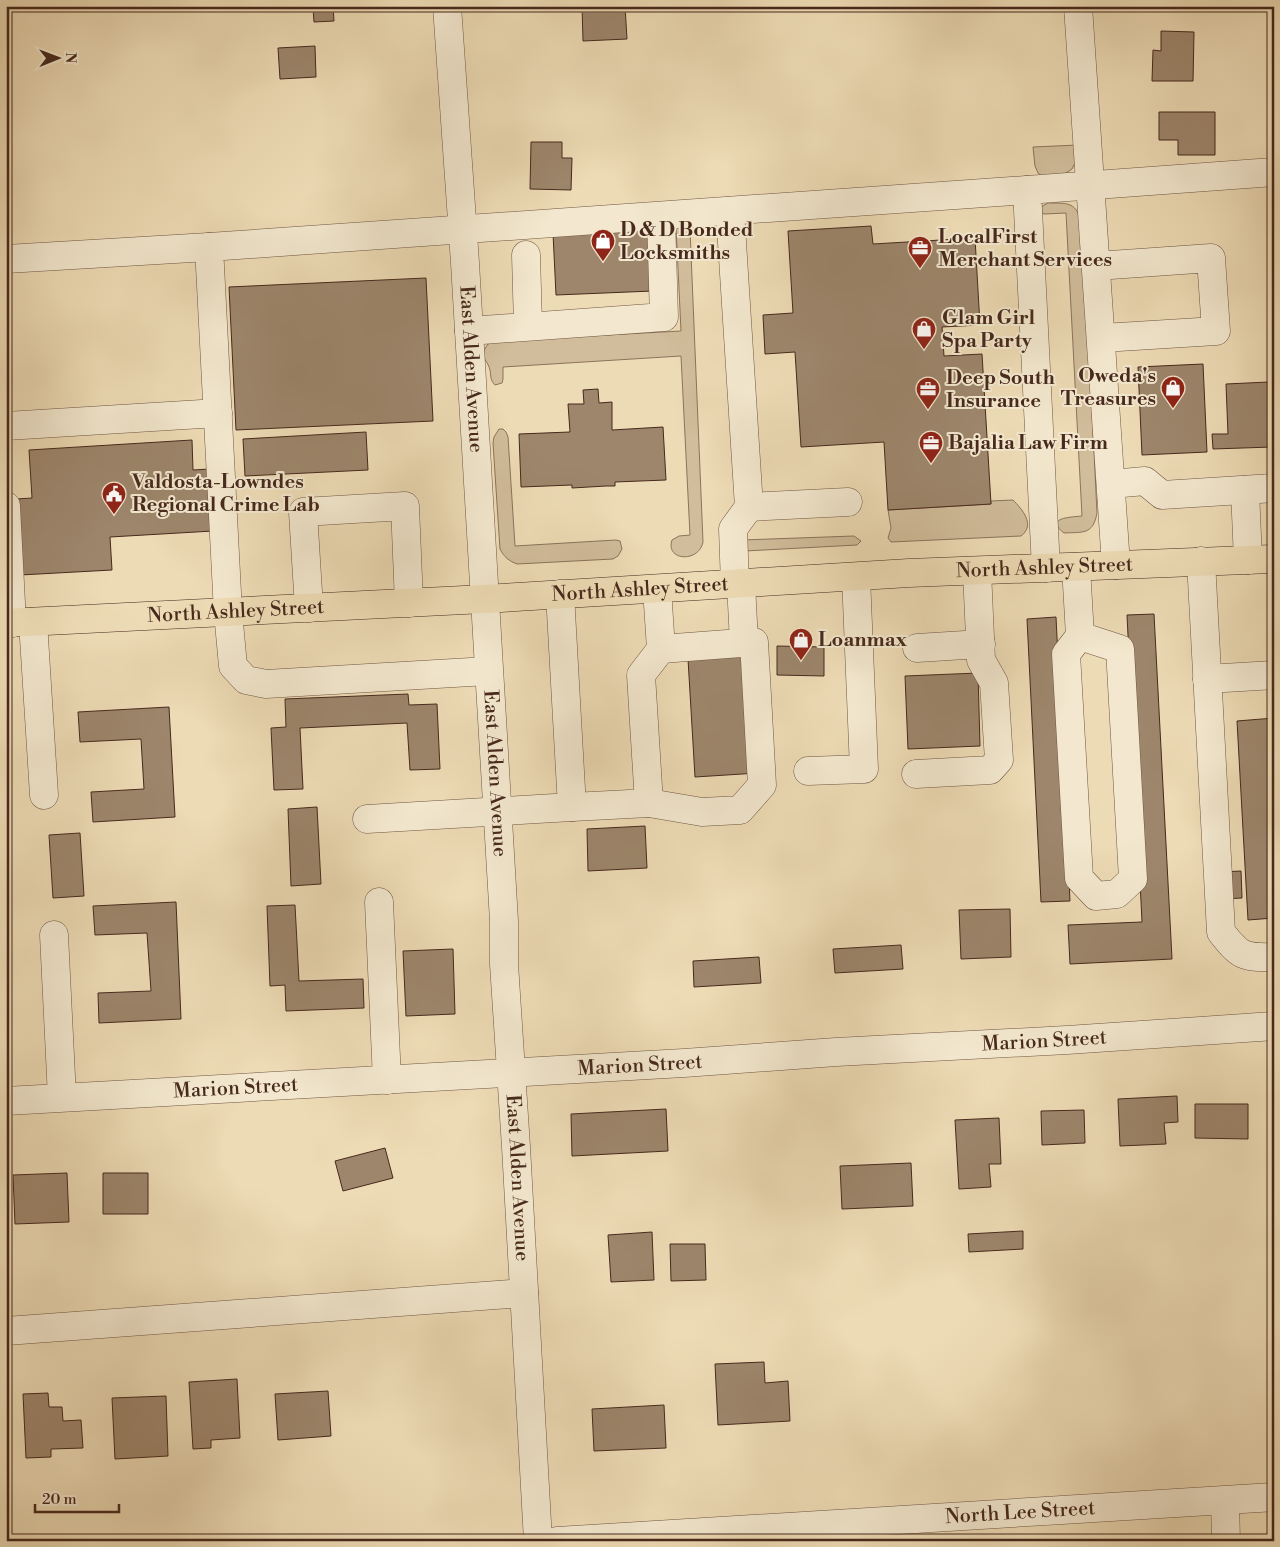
<svg xmlns="http://www.w3.org/2000/svg" width="1280" height="1547" viewBox="0 0 1280 1547" font-family="'Libre Bodoni',serif">
	<rect width="100%" height="100%" fill="#eddbb5"/>
	<filter id="stains"><feTurbulence type="fractalNoise" baseFrequency=".004" numOctaves="4"/><feColorMatrix values="0 0 0 0 .2 0 0 0 0 .09 0 0 0 0 .02 0 0 0 .5 -.17"/></filter>
	<radialGradient id="worn" r=".72"><stop offset=".6" stop-color="#630" stop-opacity="0"/><stop offset="1" stop-color="#630" stop-opacity=".3"/></radialGradient>
	<path fill="#d1bd9b" stroke="#8c735c" d="M1078,145L1075,163L1072,169L1063,175L1042,176L1038,173L1035,166L1033,147Z
		M1048,203C1070,203 1075,202 1083,224L1097,513C1093,535 1083,532 1064,533C1043,517 1074,517 1082,516L1066,213L1044,214L1041,212V207Z
		M687,225L690,229L703,542C699,563 665,561 672,540L679,536L690,535L681,356L503,367V379L502,383L495,385C490,380 491,376 490,370C487,358 478,358 488,344L496,341L681,331L676,226Z
		M499,429H503L506,432L508,437L515,546L616,540L620,541L622,549L618,556L613,559L517,564C509,561 504,557 500,549L493,443L494,437Z
		M1013,500C1022,509 1036,525 1021,536L891,542L888,538L891,528L888,510L991,504V501Z
		M854,536L861,541L857,545L745,551L742,540Z"/>
	<path fill="#9d866c" stroke="#47291d" d="M264,6H333L334,21L314,22L313,8L264,11Z
		M582,6H625L627,39L583,41Z
		M1161,31L1194,32L1193,81H1152L1153,50L1161,51Z
		M315,46L316,77L280,79L278,48Z
		M1159,112H1215V155H1178V140H1159Z
		M531,142H562V158H572L571,190L530,189Z
		M871,226L873,244L975,238L980,325L942,327L944,356L982,354L991,504L888,510L884,442L801,447L795,352L765,354L763,315L793,313L788,231Z
		M651,228L653,291L556,295L553,233Z
		M426,278L433,421L236,430L229,287Z
		M1203,364L1207,452L1142,455L1138,367Z
		M1269,382L1272,447L1213,449L1212,434H1228L1226,384Z
		M598,389L599,403L612,402V430L663,427L666,480L615,482V486H606L572,488V485L521,487L519,434L570,432L568,404H584L583,390Z
		M366,432L368,470L245,476L243,439Z
		M192,440L193,470L209,469L213,531L110,537L112,570L20,575L16,499L32,498L29,450Z
		M1154,614L1172,959L1070,964L1068,925L1142,922L1127,615Z
		M1056,617L1070,901L1041,902L1027,619Z
		M777,646L824,647V676L777,675Z
		M751,655L758,773L695,777L688,659Z
		M978,673L980,746L908,749L905,676Z
		M408,694L409,705L437,704L440,769L410,770L407,723L300,728L303,789L274,790L271,728L286,727L285,699Z
		M169,707L175,817L93,822L91,792L144,789L141,739L80,742L78,712Z
		M1274,718V918L1248,920L1237,721Z
		M317,807L321,884L291,886L288,809Z
		M645,826L647,868L588,871L587,829Z
		M80,833L84,896L53,898L49,835Z
		M1241,871L1242,898L1222,899L1221,872Z
		M176,902L181,1019L99,1023L98,993L151,991L147,933L95,935L93,906Z
		M295,905L299,981L363,979L364,1008L286,1011L285,985L270,986L267,906Z
		M1010,909L1011,957L961,959L959,910Z
		M901,945L903,969L835,973L833,949Z
		M453,949L455,1014L406,1016L403,951Z
		M759,957L761,983L694,987L693,961Z
		M1177,1096L1178,1122L1164,1123L1166,1144L1120,1146L1118,1099Z
		M1195,1104H1248V1139L1195,1138Z
		M666,1109L668,1151L572,1156L571,1114Z
		M1084,1110L1085,1143L1042,1145L1041,1111Z
		M999,1118L1001,1164H989L991,1187L959,1189L955,1120Z
		M385,1148L393,1178L343,1191L335,1161Z
		M911,1163L913,1206L842,1209L840,1166Z
		M67,1173L69,1222L15,1224L13,1175Z
		M103,1173H148V1214H103Z
		M1023,1231V1249L969,1252L968,1234Z
		M652,1232L654,1280L611,1282L608,1235Z
		M670,1244H705L706,1280L671,1281Z
		M764,1362L765,1383L788,1381L790,1421L718,1425L715,1364Z
		M237,1379L240,1438L211,1440V1448L193,1449L189,1382Z
		M328,1391L331,1436L278,1440L275,1394Z
		M48,1393L49,1407H62L63,1421L81,1420L83,1448L51,1449V1457L26,1458L23,1394Z
		M166,1396L168,1456L115,1459L112,1398Z
		M664,1405L666,1448L594,1451L592,1409Z"/>
	<g fill="none" stroke-linecap="round" stroke-linejoin="round">
		<defs>
			<g id="minor">
				<path id="s1" d="M447,6L465,263L504,921V964L516,1147L538,1541"/>
				<path d="M1078,6L1116,565"/>
				<path d="M730,211L749,507L733,529L735,584"/>
				<path d="M526,255L528,326"/>
				<path d="M6,259L209,247"/>
				<path d="M1096,266L1211,258L1216,331L1102,338"/>
				<path d="M469,331L664,317L661,217"/>
				<path d="M6,426L218,413"/>
				<path d="M1111,484L1145,481L1162,495L1274,488"/>
				<path d="M1245,490L1248,560"/>
				<path d="M6,506L12,623"/>
				<path d="M749,507L848,502"/>
				<path d="M1201,561L1221,932C1240,956 1243,958 1274,957"/>
				<path d="M1076,567L1080,636"/>
				<path d="M1046,568L1027,190L1274,172"/>
				<path d="M741,584L744,642"/>
				<path d="M309,608L303,512L405,506L409,603"/>
				<path d="M33,622L44,795"/>
				<path d="M1080,636L1120,649L1133,879L1117,894L1096,896L1079,878L1066,654Z"/>
				<path d="M917,648L981,644"/>
				<path d="M488,671L266,684L246,680L233,666L228,612L209,247L1027,190"/>
				<path d="M1207,679L1274,675"/>
				<path d="M808,771L864,769L856,577"/>
				<path d="M916,774L990,770L999,760L994,683L981,660L977,571"/>
				<path d="M649,803L702,812L740,810L762,785L754,642L661,649"/>
				<path d="M572,807L649,803L641,675L661,649L657,589"/>
				<path d="M367,819L572,807L560,594"/>
				<path d="M379,902L387,1080"/>
				<path d="M54,935L62,1097"/>
				<path id="s2" d="M6,1101L684,1063L836,1052L1067,1040L1274,1026"/>
				<path d="M6,1331L524,1293"/>
				<path d="M1225,1501L1226,1541"/>
				<path id="s3" d="M557,1541L1274,1497"/>
			</g>
			<g id="major">
				<path id="s4" d="M6,623L484,599L909,573L1274,559"/>
			</g>
		</defs>
		<use href="#minor" stroke="#705643" stroke-width="29"/>
		<use href="#major" stroke="#47291d" stroke-width="29"/>
		<use href="#minor" stroke="#f3e8cf" stroke-width="28"/>
		<use href="#major" stroke="#eddbb5" stroke-width="28"/>
	</g>
	<defs>
		<symbol id="shop-pin" viewBox="-11 -11 22 30"><path d="M0 17L-7.5 6A9.5 9.5 0 1 1 7.5 6Z" fill="#8f2418" stroke="#f3e8cf"/><path d="M-5-2.5h2.3a2.7 3.5 0 0 1 5.4 0H5L5.5 6h-11ZM-1.5-2.5h3a1.5 2.3 0 0 0-3 0Z" fill="#fff"/></symbol>
		<symbol id="office-pin" viewBox="-11 -11 22 30"><path d="M0 17L-7.5 6A9.5 9.5 0 1 1 7.5 6Z" fill="#8f2418" stroke="#f3e8cf"/><path d="M-6-3h4V-5.5h4V-3h4V5H-6ZM-1-4.5V-3h2v-1.5ZM-6 0V1H6V0Z" fill="#fff"/></symbol>
		<symbol id="civic-pin" viewBox="-11 -11 22 30"><path d="M0 17L-7.5 6A9.5 9.5 0 1 1 7.5 6Z" fill="#8f2418" stroke="#f3e8cf"/><path d="M-.6-6.5H3V-4.5H.6V-3L4-1V1h2V6H-6V1h2V-1L-.6-3ZM-1.2 2.5V6h2.4V2.5Z" fill="#fff"/></symbol>
	</defs>
	<g fill-rule="evenodd">
		<use href="#shop-pin" x="589" y="227" width="28" height="38"/>
		<use href="#office-pin" x="906" y="234" width="28" height="38"/>
		<use href="#shop-pin" x="910" y="315" width="28" height="38"/>
		<use href="#shop-pin" x="1159" y="374" width="28" height="38"/>
		<use href="#office-pin" x="914" y="375" width="28" height="38"/>
		<use href="#office-pin" x="917" y="429" width="28" height="38"/>
		<use href="#civic-pin" x="100" y="480" width="28" height="38"/>
		<use href="#shop-pin" x="787" y="626" width="28" height="38"/>
	</g>
	<g text-anchor="middle" dominant-baseline="central" stroke-width="4" stroke-linejoin="round" paint-order="stroke">
		<g font-size="20" font-weight="bold" fill="#47291d" stroke="#f3e8cf" text-anchor="start">
			<text x="620" y="230">D &amp; D Bonded<tspan x="620" dy="23">Locksmiths</tspan></text>
			<text x="938" y="237">LocalFirst<tspan x="938" dy="23">Merchant Services</tspan></text>
			<text x="942" y="318">Glam Girl<tspan x="942" dy="23">Spa Party</tspan></text>
			<text x="1156" y="376" text-anchor="end">Oweda's<tspan x="1156" dy="23">Treasures</tspan></text>
			<text x="946" y="378">Deep South<tspan x="946" dy="23">Insurance</tspan></text>
			<text x="948" y="443">Bajalia Law Firm</text>
			<text x="132" y="482">Valdosta-Lowndes<tspan x="132" dy="23">Regional Crime Lab</tspan></text>
			<text x="818" y="640">Loanmax</text>
		</g>
		<g font-size="20" fill="#47291d" stroke="#f3e8cf">
			<text stroke="none"><textPath href="#s1" startOffset="364">East Alden Avenue</textPath></text>
			<text stroke="none"><textPath href="#s4" startOffset="1040">North Ashley Street</textPath></text>
			<text stroke="none"><textPath href="#s4" startOffset="635">North Ashley Street</textPath></text>
			<text stroke="none"><textPath href="#s4" startOffset="230">North Ashley Street</textPath></text>
			<text stroke="none"><textPath href="#s1" startOffset="769">East Alden Avenue</textPath></text>
			<text stroke="none"><textPath href="#s2" startOffset="1040">Marion Street</textPath></text>
			<text stroke="none"><textPath href="#s2" startOffset="635">Marion Street</textPath></text>
			<text stroke="none"><textPath href="#s2" startOffset="230">Marion Street</textPath></text>
			<text stroke="none"><textPath href="#s1" startOffset="1174">East Alden Avenue</textPath></text>
			<text stroke="none"><textPath href="#s3" startOffset="464">North Lee Street</textPath></text>
		</g>
	</g>
	<rect width="1280" height="1547" fill="none" stroke="#eddbb5" stroke-width="25"/>
	<rect x="8" y="8" width="1265" height="1532" fill="none" stroke="#47291d" stroke-width="2.5"/>
	<rect x="12" y="12" width="1255" height="1522" fill="none" stroke="#47291d"/>
	<g transform="translate(58 58) rotate(89)" stroke="#f3e8cf" stroke-width="4" paint-order="stroke">
	<path d="M0-4L9 19L0 12L-9 19Z" fill="#47291d"/>
	<text y="-8" font-size="14" font-weight="bold" text-anchor="middle" fill="#47291d">N</text>
	</g>
	<path d="M35 1504v8h84v-8" fill="none" stroke="#47291d" stroke-width="2.5"/>
	<text x="42" y="1504" font-size="15" fill="#47291d" stroke="#f3e8cf" stroke-width="4" paint-order="stroke">20 m</text>
	<rect width="100%" height="100%" filter="url(#stains)"/>
	<rect width="100%" height="100%" fill="url(#worn)"/>
</svg>
